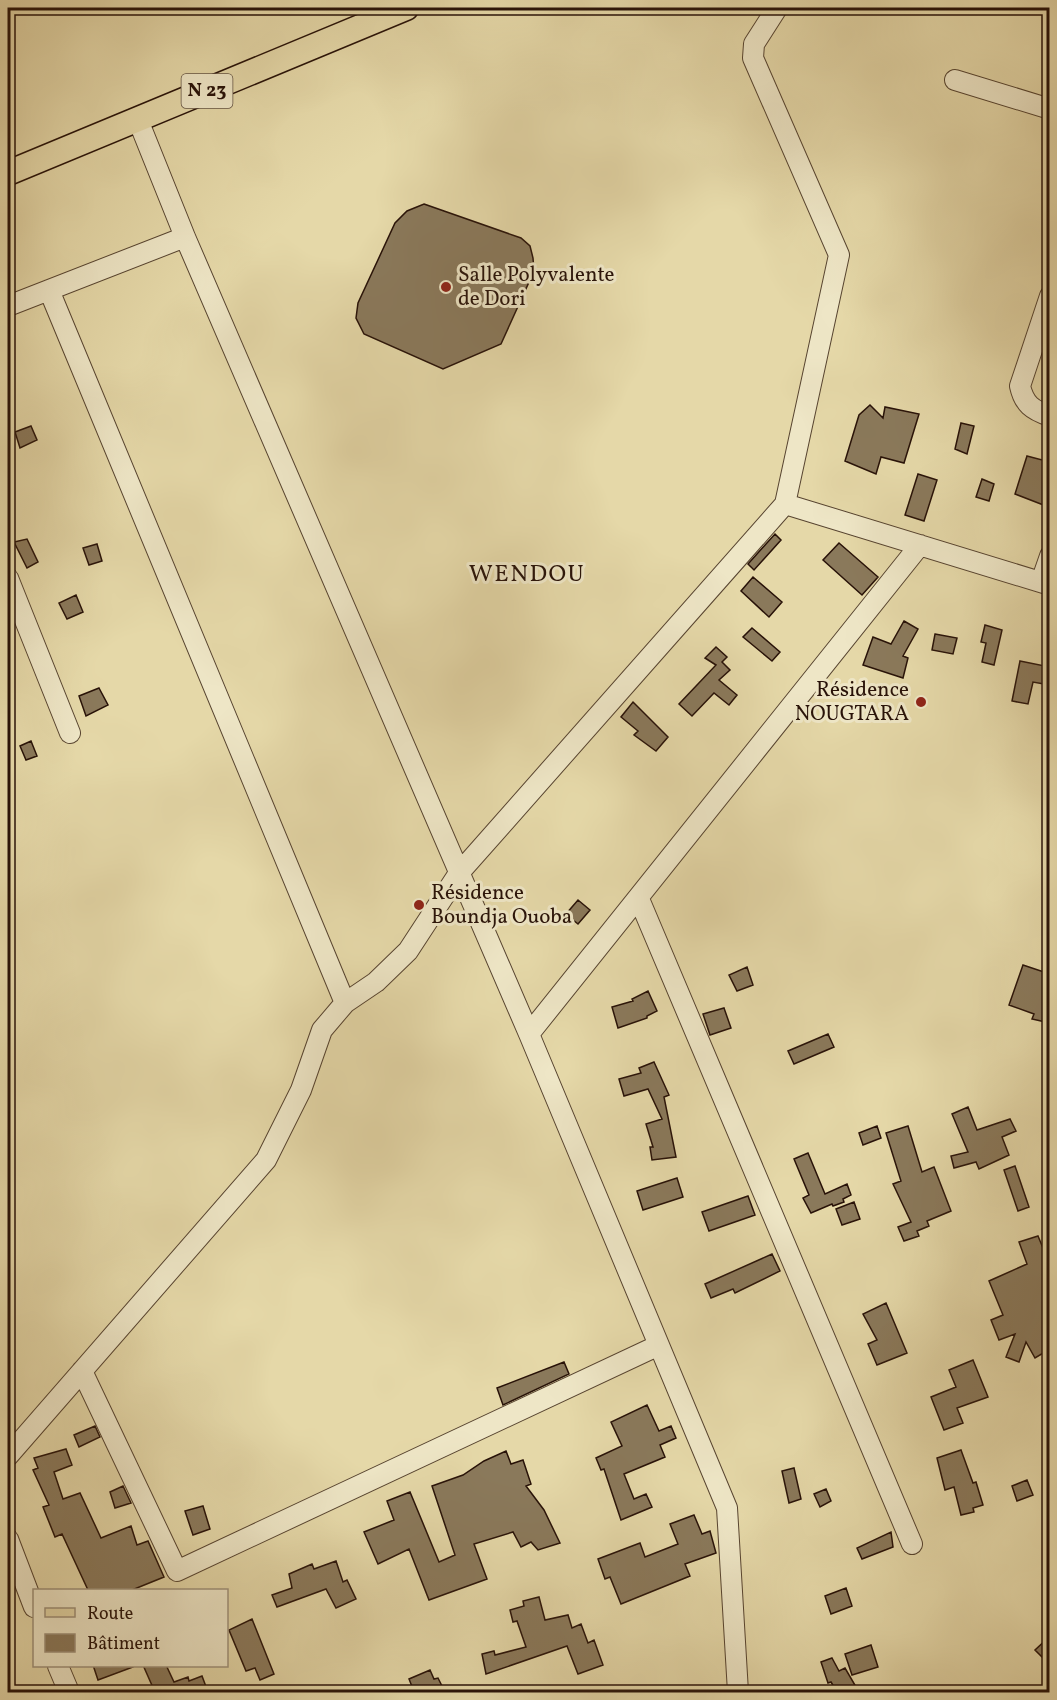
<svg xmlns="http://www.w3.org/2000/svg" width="1057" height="1700" viewBox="0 0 1057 1700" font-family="Vollkorn,serif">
	<rect width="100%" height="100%" fill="#e5d8a8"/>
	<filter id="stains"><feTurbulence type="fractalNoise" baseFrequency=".00333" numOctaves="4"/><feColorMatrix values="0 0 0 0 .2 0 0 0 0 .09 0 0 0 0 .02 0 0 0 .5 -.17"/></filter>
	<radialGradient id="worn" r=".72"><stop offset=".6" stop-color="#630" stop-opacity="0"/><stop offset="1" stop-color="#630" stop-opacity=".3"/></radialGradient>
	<path fill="#8a795b" stroke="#281208" stroke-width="1.5" d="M424,204L521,238L530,246L533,258L534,271L501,344L443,369L364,334L356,318L358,303L395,223L407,211Z
		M870,405L883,418L885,407L919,414L904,463L881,457L876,474L845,461L859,415Z
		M961,423L974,426L967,454L955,449Z
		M31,426L37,440L20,448L15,432Z
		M1027,456L1050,462V497L1046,506L1015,494Z
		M918,474L937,480L924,521L905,515Z
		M982,479L994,484L989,501L976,497Z
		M775,534L781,540L754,570L748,564Z
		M27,539L38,562L27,568L14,542Z
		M839,543L878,577L862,595L823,560Z
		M97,544L102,561L89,565L83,548Z
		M753,577L782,602L769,617L741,591Z
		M76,595L83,612L67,619L59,603Z
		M904,621L918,629L903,656L908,658L903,678L863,665L873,637L891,644Z
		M985,625L1002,630L994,665L982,662L986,643L981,642Z
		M752,628L780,652L772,661L743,637Z
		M935,634L957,638L953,654L932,650Z
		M716,647L727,657L722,662L730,670L719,680L737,695L729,705L714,693L692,716L679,704L716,665L705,658Z
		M1020,661L1050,667V685L1033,682L1028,704L1012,701Z
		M99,688L108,705L86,716L79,696Z
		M633,702L668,737L656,751L634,735L638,731L621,717Z
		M31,741L37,756L26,760L20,746Z
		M578,900L590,910L578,924L566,914Z
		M1023,965L1050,974V1023L1032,1019L1034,1014L1009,1005Z
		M747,967L753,985L737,991L729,975Z
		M648,991L657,1011L647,1016V1018L618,1028L612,1007L633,1001L632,999Z
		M724,1008L731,1028L710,1035L703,1014Z
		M828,1034L834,1047L794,1064L788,1051Z
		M654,1062L669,1095L664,1097L676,1157L652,1160L650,1147H653L646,1124L662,1119L648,1089L624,1096L619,1079L641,1073L639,1068Z
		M968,1107L977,1130L1010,1119L1016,1131L1002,1137L1009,1155L979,1169L976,1162L954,1168L951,1156L968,1152L952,1114Z
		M877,1126L881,1138L863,1145L859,1133Z
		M908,1126L922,1172L934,1167L951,1211L927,1221L929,1226L917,1231L919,1236L904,1241L898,1227L911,1222L893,1184L901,1181L886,1133Z
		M808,1153L825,1194L847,1184L851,1195L843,1199L844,1202L833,1206L832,1204L811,1213L803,1198L809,1195L794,1159Z
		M1015,1166L1029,1207L1018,1211L1004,1170Z
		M677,1178L683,1197L643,1210L637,1191Z
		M748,1196L755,1215L709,1231L702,1212Z
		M854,1202L860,1219L842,1225L836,1209Z
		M1038,1236L1050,1265V1349L1035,1358L1026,1342L1019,1362L1006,1357L1015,1334L999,1340L991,1320L1003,1315L989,1281L1027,1264L1019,1242Z
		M772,1254L780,1271L735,1293L733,1289L711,1298L705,1284Z
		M886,1303L907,1353L877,1365L868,1344L877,1340L863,1314Z
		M973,1360L988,1397L957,1408L963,1423L944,1430L931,1397L956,1387L949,1370Z
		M564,1362L569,1374L503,1405L497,1388Z
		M647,1405L659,1431L671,1426L676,1438L660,1445L665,1457L624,1474L634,1499L646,1494L652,1507L621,1520L604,1469L601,1470L596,1458L622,1446L611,1422Z
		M95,1426L100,1437L79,1447L74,1435Z
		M66,1449L72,1465L54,1472L63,1499L80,1493L101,1538L131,1526L137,1545L148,1541L164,1577L132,1590H88L62,1534L55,1537L43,1507L49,1505L33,1470L38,1468L34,1458Z
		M961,1450L973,1483L976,1482L983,1505L973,1508L974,1512L961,1515L954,1487L945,1490L937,1458Z
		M506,1451L511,1464L523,1460L531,1484L526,1486L544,1510L560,1543L538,1550L531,1542L521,1547L513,1532L474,1544L487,1579L429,1600L409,1549L378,1564L364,1532L394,1520L387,1501L410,1492L439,1562L455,1555L432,1486L463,1475L484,1461Z
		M794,1468L801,1499L789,1503L782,1471Z
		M1027,1480L1033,1495L1017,1501L1012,1486Z
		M123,1486L131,1503L115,1508L110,1492Z
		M826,1489L831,1501L820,1507L814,1494Z
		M203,1506L210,1529L193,1535L185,1511Z
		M694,1515L702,1534L710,1531L716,1553L685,1564L690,1576L621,1604L610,1577L605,1579L598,1559L640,1543L645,1557L678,1544L670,1524Z
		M891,1532L893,1547L862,1559L857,1548Z
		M336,1561L343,1582L347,1580L356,1599L336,1608L326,1589L277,1607L272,1595L292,1588L289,1574L312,1564L314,1569Z
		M846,1588L852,1606L831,1614L825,1596Z
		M539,1597L545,1620L568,1615L572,1628L581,1624L588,1643L594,1640L603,1665L578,1674L567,1646L486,1674L482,1654L494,1651L495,1655L526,1647L517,1621L513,1622L510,1610L524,1606L523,1601Z
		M252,1619L274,1674L260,1680L255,1668L246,1671L229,1630Z
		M1050,1636V1665L1035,1650Z
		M871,1645L878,1667L852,1675L845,1654Z
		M832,1658L839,1671L845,1668L859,1692H837L831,1682L828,1683L821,1662Z
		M93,1665H133V1667L98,1680Z
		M143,1665H166L174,1682L188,1677L189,1681L202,1676L208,1692H150L154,1690Z
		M430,1670L434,1679L438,1678L445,1692H404L413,1689L409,1679Z"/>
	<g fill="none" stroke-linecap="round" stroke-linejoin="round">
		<defs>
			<path id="minor" d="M955,80L1050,109
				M138,120L185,237L529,1034L727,1508L738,1692
				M49,290L345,1003
				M1050,296L1020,386C1024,404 1032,410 1050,416
				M8,306L185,237
				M785,504L1050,585
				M8,578L70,733
				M1041,582L1050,556
				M639,899L912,1544
				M529,1034L920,545
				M82,1371L177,1571L657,1346
				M8,1456L266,1160L301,1090L322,1030L345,1003L376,982L408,951L459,873L785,504L839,255L753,58L754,44L777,8
				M8,1539L34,1607
				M58,1666L69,1692"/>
			<path id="major" d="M8,173L406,8"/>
		</defs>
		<use href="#minor" stroke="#574430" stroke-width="22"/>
		<use href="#major" stroke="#281208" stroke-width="27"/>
		<use href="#minor" stroke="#eee6c6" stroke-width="20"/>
		<use href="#major" stroke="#e5d8a8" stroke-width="24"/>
	</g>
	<g fill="#8f2418" stroke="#eee6c6" stroke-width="2">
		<circle cx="446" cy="287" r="6"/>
		<circle cx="921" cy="702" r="6"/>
		<circle cx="419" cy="905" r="6"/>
	</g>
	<g text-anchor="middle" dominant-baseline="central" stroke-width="6" stroke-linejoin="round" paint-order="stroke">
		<rect fill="#eee6c6" stroke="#635241" stroke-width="1.5" x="181.5" y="74" width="51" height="34" rx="4.5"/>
		<g font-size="20" font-weight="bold" fill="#281208">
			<text x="207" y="91">N 23</text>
		</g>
		<g font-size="21" fill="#281208" stroke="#eee6c6" text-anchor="start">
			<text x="458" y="275">Salle Polyvalente<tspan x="458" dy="24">de Dori</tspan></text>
			<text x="909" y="690" text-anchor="end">Résidence<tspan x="909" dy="24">NOUGTARA</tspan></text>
			<text x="431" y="893">Résidence<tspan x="431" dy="24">Boundja Ouoba</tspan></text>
		</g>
		<g font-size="24" letter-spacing="1.5" fill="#281208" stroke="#eee6c6">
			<text x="527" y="575">WENDOU</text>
		</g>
	</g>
	<rect width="1057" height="1700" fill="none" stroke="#e5d8a8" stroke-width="30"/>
	<rect x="9" y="9" width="1039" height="1682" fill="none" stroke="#281208" stroke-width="3"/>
	<rect x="15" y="15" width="1027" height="1670" fill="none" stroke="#281208" stroke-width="1.5"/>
	<rect x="33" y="1589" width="195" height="78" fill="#eee6c6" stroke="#9f917a" stroke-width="1.5"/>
	<rect x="45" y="1608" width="30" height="9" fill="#e5d8a8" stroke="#9f917a" stroke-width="1.5"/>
	<text x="87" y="1619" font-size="18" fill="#281208">Route</text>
	<rect x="45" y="1634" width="30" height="18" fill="#8a795b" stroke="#9f917a" stroke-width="1.5"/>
	<text x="87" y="1649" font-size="18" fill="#281208">Bâtiment</text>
	<rect width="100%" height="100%" filter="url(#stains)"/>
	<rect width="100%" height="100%" fill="url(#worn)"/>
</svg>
